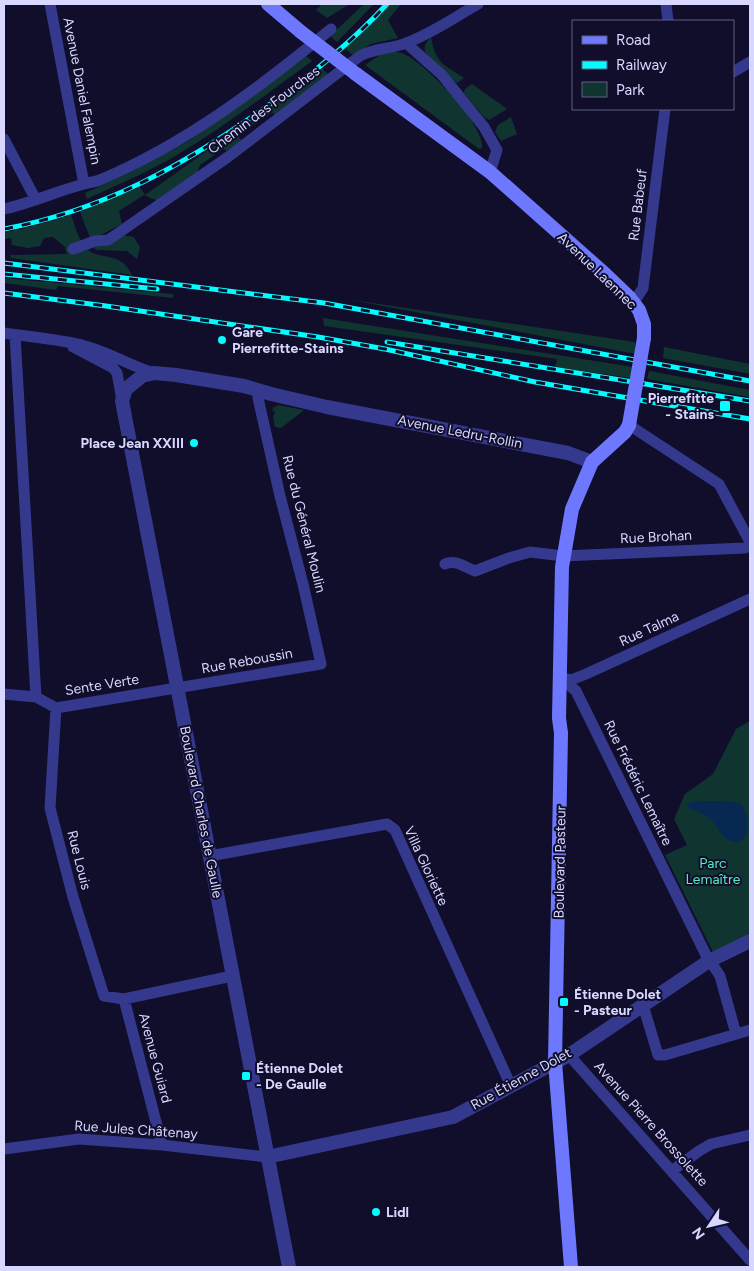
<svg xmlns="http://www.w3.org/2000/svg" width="754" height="1271" viewBox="0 0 754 1271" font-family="Figtree,sans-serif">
	<rect width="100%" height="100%" fill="#100e2b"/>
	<path fill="#103531" d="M322,4H350L327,18L316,10Z
		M364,4H374L337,42L330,36Z
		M390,4H401L388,20L398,38L371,44L353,55L345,49Z
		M431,37C436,64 443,64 464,78L457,83C450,78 428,59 425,51C423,45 428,41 431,37Z
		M384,52C390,52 398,51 404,54C424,62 486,126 482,148L479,149L365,65Z
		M306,56L312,61C268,93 224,127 177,155C148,172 117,185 87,199L85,193L131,172L190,140Z
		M322,69L332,77L278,116L272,113L238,134L242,142L227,151L223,149L200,165L197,173L158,201L144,195L119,211L122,224L91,240L80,212L140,187L145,195Z
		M472,84L507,109L489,120L484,117L464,93L465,89Z
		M511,117L517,134L501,141L495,132L498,125Z
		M71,215C75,225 78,239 86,248C97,261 121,250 132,275L11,258L10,255L67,254L65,247L53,237L44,238L40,246L28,248L12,245L11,238L4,239V233L42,224Z
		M122,235L134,237L140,248L137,259L127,251L96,250L93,246Z
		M4,278L173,294V298L58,286L56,290L4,283Z
		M346,299L635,342L636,354Z
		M323,318L633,367L631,378L555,367L557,359L324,326Z
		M664,347L750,364V374L663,358Z
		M649,371L750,390V397L647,379Z
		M279,405L303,410V411L281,428L275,427L273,417L275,412L272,411L274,407Z
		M750,721V934L713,952L665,855L687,845L674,819L685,794L713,774L736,729Z"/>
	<path fill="#072951" d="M698,801C709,801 734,800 741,804C754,822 748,852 727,839C720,835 718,827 712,821C705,813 694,811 686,806L690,802Z"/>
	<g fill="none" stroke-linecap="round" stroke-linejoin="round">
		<path stroke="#34398e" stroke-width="11" d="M50,4L84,184
			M666,4L668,21
			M406,43L442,75L484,127L497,150L490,172
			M733,72L750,62
			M4,139L36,200
			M4,209C31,203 57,191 84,184C90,182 96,182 102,179C187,143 260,87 331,29
			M73,249L95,241L108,240L114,236L228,157L360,56C375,48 391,49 406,43C429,35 457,16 478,4
			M634,302L643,288L665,109
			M4,333C30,337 59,339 85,346C109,352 130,366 154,373
			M15,335L36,697
			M73,347L113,368L117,373L122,400
			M629,425L719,484L750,542
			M445,564C456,559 464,567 475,571L509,558L530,552L563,556L745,548L750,545
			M560,677L576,691L706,955L720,976L736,1034
			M560,677L571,680L586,674L750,599
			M4,694L36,697L56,708L321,664L303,584L280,496L258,398V390
			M56,708L50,808L73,897L104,996L124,999L232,976
			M209,856L387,824L395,830L511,1086
			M124,999L162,1145
			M643,1005L658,1055H665L750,1030
			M569,1055L750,1260
			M4,1149L79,1139L162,1145L267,1157
			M673,1170L699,1151L711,1144L750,1135"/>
		<path stroke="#34398e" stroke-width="14" d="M267,1157L453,1117L569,1055L709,961L750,941
			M289,1267L122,401L126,389L142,376L154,373L176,375L244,386L271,394L327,407L568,453L592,462"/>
		<path stroke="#6e78ff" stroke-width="14" d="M268,4L301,32
			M356,74L490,172L605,274L629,297L639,310L644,324V338
			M571,1267L555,1062L561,733L559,718L562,567L572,509L592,462L625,432L629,425"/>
		<defs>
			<path id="rail" d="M4,229C102,211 186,164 266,107C310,76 351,43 387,4
				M4,263L324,303L750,381
				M4,274L157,289
				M4,293L106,306L318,337L385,349L535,382L750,419
				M387,342L750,401"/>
		</defs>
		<use href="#rail" stroke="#03fdff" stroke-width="5"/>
		<use href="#rail" stroke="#100e2b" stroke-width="3" stroke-dasharray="9" stroke-linecap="butt"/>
		<path stroke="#6e78ff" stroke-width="14" d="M301,32L356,74
			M629,425L644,338"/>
	</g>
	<g fill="#03fdff" stroke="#100e2b" stroke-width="2">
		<circle cx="222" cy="340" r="5"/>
		<rect x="719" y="400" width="12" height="12" rx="2.5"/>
		<circle cx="194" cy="443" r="5"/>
		<rect x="559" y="997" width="10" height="10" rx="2.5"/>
		<rect x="241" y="1071" width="10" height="10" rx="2.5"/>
		<circle cx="376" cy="1212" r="5"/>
	</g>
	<g text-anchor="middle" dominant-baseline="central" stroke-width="4" stroke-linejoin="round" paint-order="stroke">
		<g font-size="14" fill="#d8d7ff" stroke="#100e2b">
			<text transform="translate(82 91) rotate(79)">Avenue Daniel Falempin</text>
			<text transform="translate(264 110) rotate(-37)">Chemin des Fourches</text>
			<text transform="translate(638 205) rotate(-83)">Rue Babeuf</text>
			<text transform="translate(597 271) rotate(44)">Avenue Laennec</text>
			<text transform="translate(460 432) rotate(11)">Avenue Ledru-Rollin</text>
			<text transform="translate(304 524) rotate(76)">Rue du Général Moulin</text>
			<text transform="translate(656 537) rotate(-3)">Rue Brohan</text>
			<text transform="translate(649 629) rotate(-25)">Rue Talma</text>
			<text transform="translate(247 661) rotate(-10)">Rue Reboussin</text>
			<text transform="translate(102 685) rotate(-9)">Sente Verte</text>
			<text transform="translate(638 783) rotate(64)">Rue Frédéric Lemaître</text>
			<text transform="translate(201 812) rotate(79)">Boulevard Charles de Gaulle</text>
			<text transform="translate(79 860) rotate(76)">Rue Louis</text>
			<text transform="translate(560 862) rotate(-89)">Boulevard Pasteur</text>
			<text transform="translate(426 866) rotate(65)">Villa Gloriette</text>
			<text transform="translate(155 1058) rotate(75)">Avenue Guiard</text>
			<text transform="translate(521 1079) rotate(-29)">Rue Étienne Dolet</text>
			<text transform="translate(651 1124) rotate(48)">Avenue Pierre Brossolette</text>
			<text transform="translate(136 1130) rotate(4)">Rue Jules Châtenay</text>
		</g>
		<g font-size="14" font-weight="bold" fill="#d8d7ff" stroke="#100e2b" text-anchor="start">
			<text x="232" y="332">Gare<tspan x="232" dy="16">Pierrefitte-Stains</tspan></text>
			<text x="714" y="398" text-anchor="end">Pierrefitte<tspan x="714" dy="16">- Stains</tspan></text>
			<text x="184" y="443" text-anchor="end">Place Jean XXIII</text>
			<text x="574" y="994">Étienne Dolet<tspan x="574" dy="16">- Pasteur</tspan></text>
			<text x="256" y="1068">Étienne Dolet<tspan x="256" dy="16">- De Gaulle</tspan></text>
			<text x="386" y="1212">Lidl</text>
		</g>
		<g font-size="14" fill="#56ecb9" stroke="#100e2b">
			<text x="713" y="863">Parc<tspan x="713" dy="16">Lemaître</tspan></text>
		</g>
	</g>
	<rect width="754" height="1271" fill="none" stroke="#d8d7ff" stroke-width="10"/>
	<rect x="572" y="20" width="162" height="90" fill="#100e2b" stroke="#605e80"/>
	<rect x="582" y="36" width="25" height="8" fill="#6e78ff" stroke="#605e80"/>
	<text x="616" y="45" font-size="15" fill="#d8d7ff">Road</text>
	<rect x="582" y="61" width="25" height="8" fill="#03fdff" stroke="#605e80"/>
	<text x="616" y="70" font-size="15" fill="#d8d7ff">Railway</text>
	<rect x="582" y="82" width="25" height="15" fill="#103531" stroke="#605e80"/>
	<text x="616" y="95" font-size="15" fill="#d8d7ff">Park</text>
	<g transform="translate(709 1226) rotate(235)" stroke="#100e2b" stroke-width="4" paint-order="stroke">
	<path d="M0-4L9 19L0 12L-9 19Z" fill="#d8d7ff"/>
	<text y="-8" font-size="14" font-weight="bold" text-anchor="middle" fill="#d8d7ff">N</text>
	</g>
</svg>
